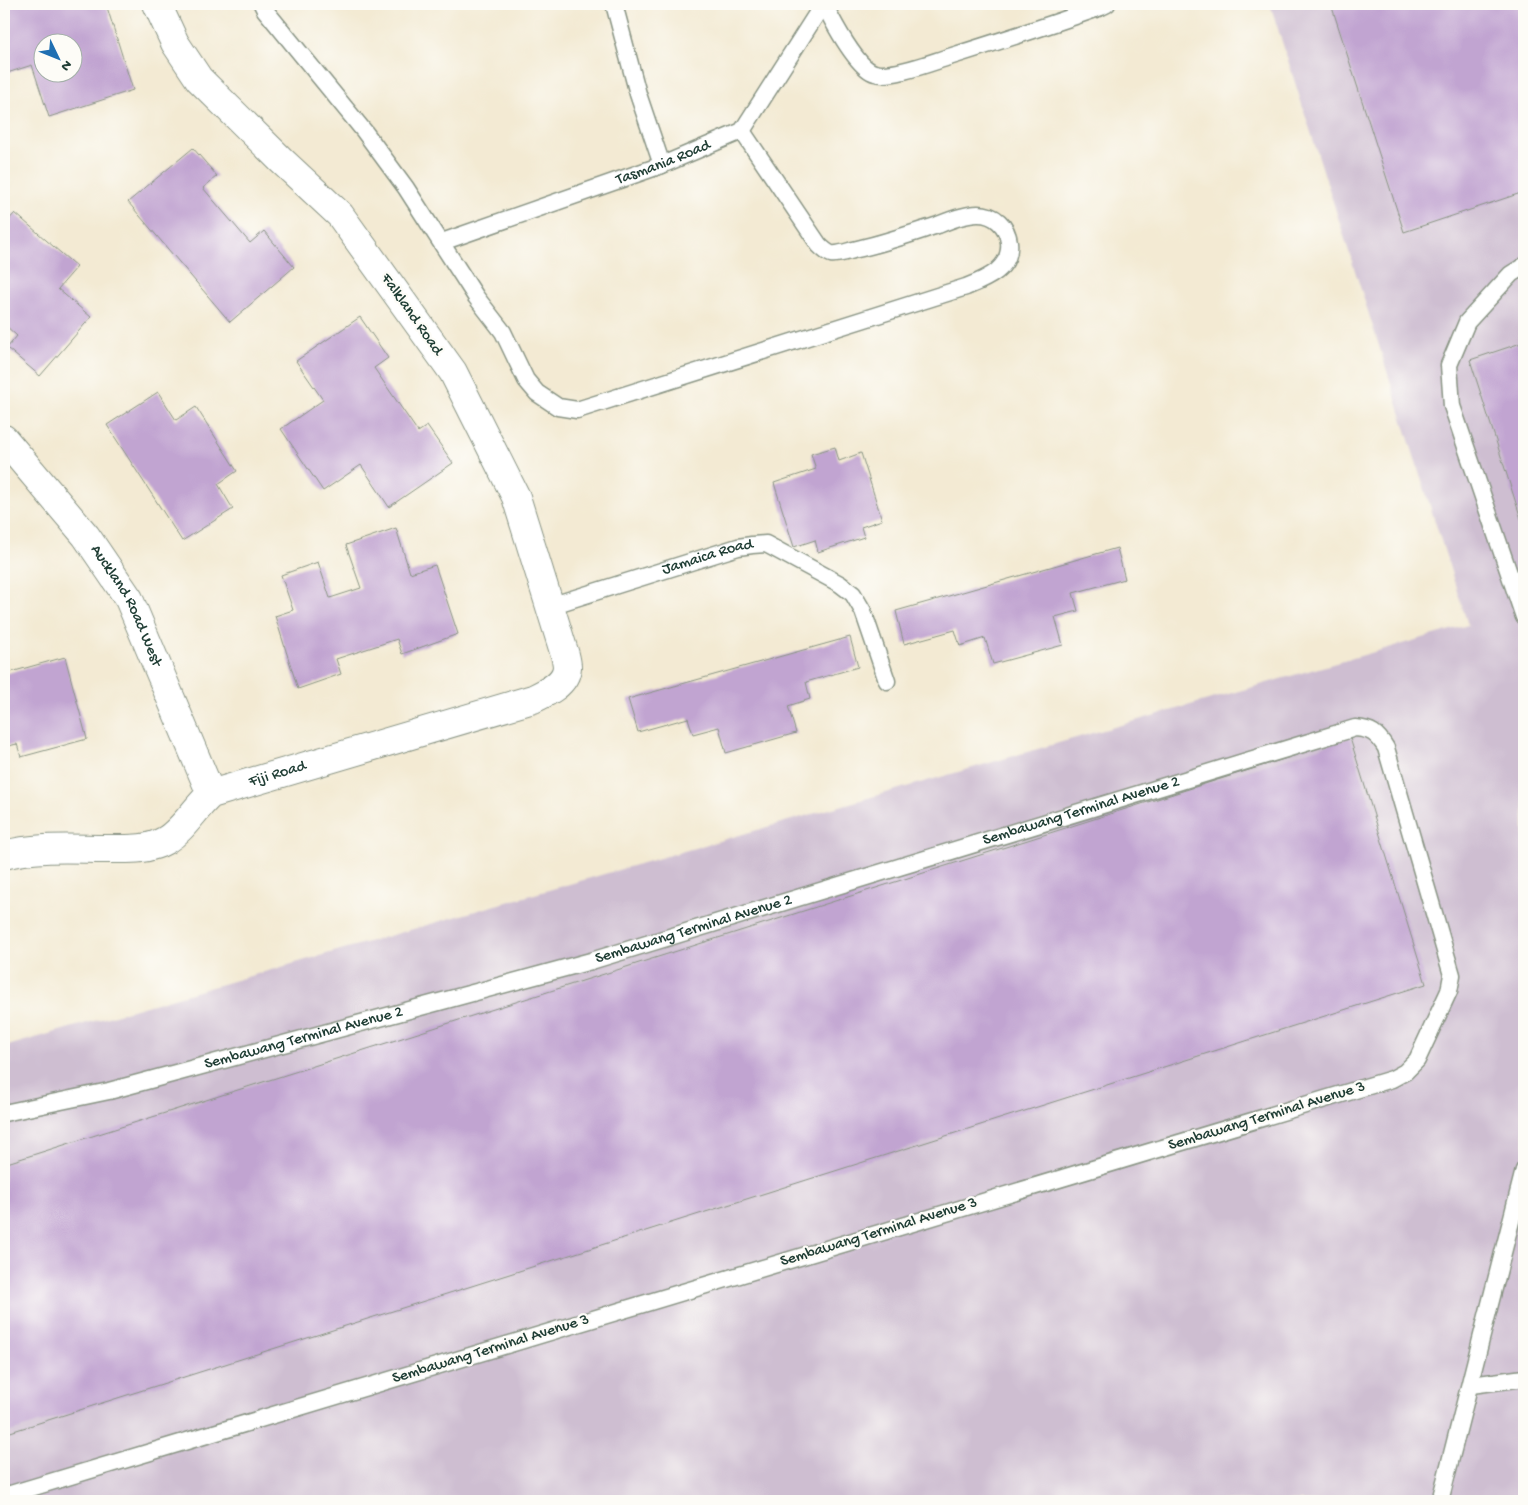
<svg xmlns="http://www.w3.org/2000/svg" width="1528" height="1505" viewBox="0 0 1528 1505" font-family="'Gochi Hand',sans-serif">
	<rect width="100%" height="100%" fill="#fdfcf7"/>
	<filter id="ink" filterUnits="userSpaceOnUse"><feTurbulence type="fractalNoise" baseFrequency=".02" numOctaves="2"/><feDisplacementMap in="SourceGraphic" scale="10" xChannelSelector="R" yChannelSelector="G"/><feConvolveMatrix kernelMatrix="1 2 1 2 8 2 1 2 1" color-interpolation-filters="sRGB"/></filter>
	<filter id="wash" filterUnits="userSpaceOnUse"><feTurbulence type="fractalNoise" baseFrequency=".0096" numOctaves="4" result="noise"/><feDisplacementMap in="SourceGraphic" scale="20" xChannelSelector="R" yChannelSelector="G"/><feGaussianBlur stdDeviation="1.12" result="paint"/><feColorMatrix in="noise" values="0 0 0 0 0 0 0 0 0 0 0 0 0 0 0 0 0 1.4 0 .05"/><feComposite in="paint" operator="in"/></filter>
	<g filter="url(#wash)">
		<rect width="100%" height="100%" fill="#f3ead3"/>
		<path fill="#cebed1" d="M1270,4H1524V1501H4V1047L1468,625Z"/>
		<g id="blocks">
			<path fill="#c1a4d1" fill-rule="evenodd" d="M4,4H106L133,90L49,117L32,65L4,74ZM42,42H72V72H42Z
				M1331,4H1524V192L1404,232Z
				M193,148L217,176L203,188L250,243L264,231L294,267L230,322L128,202Z
				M15,213L77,267L58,289L91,317L40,376L7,348L17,336L4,324V225Z
				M360,317L388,358L374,368L418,432L427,426L453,463L389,507L361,465L323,491L281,429L323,400L296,361Z
				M1524,342V528L1470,360Z
				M158,392L176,420L196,407L237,471L218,484L233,509L182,541L107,425Z
				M835,447L839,461L861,453L882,520L861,527L864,537L818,552L815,540L794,547L774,483L816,469L811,454Z
				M396,528L410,573L435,565L458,634L402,654L397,639L336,659L341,674L298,689L275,616L293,610L281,575L318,562L330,598L361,588L346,545Z
				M1117,548L1125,579L1073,593L1078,611L1055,617L1063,645L993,664L985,638L960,646L955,630L904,644L896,611Z
				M850,637L858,667L806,682L810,699L788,706L796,733L726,753L719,727L693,734L688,718L638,732L628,699Z
				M65,657L87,739L21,757L17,744L4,747V674Z
				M1350,738L1426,984L4,1434V1164Z"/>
		</g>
	</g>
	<g filter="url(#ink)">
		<use href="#blocks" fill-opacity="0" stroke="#899484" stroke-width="1"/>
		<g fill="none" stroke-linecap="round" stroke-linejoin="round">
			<defs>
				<g id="lane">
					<path d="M262,4L265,10L364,131L406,188L476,297L503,332L526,380L537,393L558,407L577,410L966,287C986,279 1012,269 1009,242C1007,226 995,214 978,214C965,214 950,220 938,225C910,234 882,244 853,250C846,252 838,255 831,254C826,252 822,248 819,245L742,131"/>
					<path d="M614,4L638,94L662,165"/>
					<path d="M824,4C832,20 857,69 875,73C892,78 932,62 949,57C1000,41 1051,25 1101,7L1107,4"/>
					<path id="s1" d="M442,242L662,165L742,131L823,4"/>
					<path d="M1524,266L1511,274L1467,322L1449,365L1452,406L1524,617"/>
					<path id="s2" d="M550,606L738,547L752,545L766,544L840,584L853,594L863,611L887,681"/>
					<path id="s3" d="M4,1113L109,1091L591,961L1355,728C1371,729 1377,733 1386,748L1452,975L1449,991L1417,1060L1405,1072L1392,1079L4,1496"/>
					<path d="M1471,1385L1524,1378"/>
					<path d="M1440,1501L1524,1170"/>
				</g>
				<g id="street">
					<path id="s4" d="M4,439L86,536L129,599L211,794"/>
					<path id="s5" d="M4,855C37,846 73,849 106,849C127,849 147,851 166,840C184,829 195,808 211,794L533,699C546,693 566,684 567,667C567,664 566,659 565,655L516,497L453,372L340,215L282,161L199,79L175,43L157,4"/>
				</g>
			</defs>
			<use href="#lane" stroke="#899484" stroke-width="19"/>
			<use href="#street" stroke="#899484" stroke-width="30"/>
			<use href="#lane" stroke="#fff" stroke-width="16"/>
			<use href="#street" stroke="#fff" stroke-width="28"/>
		</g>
	</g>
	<g text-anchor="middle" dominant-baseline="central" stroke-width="4.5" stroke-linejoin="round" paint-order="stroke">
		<g font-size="16" fill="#1f3d34" stroke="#fdfcf7">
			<text stroke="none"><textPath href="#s1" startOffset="235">Tasmania Road</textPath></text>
			<text transform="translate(411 315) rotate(55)">Falkland Road</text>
			<text stroke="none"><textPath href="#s2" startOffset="165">Jamaica Road</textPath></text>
			<text stroke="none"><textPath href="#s4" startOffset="208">Auckland Road West</textPath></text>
			<text stroke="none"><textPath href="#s5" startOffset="298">Fiji Road</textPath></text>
			<text stroke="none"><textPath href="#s3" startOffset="1119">Sembawang Terminal Avenue 2</textPath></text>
			<text stroke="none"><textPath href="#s3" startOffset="714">Sembawang Terminal Avenue 2</textPath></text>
			<text stroke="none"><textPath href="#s3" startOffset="309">Sembawang Terminal Avenue 2</textPath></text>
			<text transform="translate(1267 1117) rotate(-17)">Sembawang Terminal Avenue 3</text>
			<text transform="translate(879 1233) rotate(-17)">Sembawang Terminal Avenue 3</text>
			<text transform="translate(491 1350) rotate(-17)">Sembawang Terminal Avenue 3</text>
		</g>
	</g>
	<rect width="1528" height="1505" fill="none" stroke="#fdfcf7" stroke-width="20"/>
	<g transform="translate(58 58) rotate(133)"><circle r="24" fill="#fdfcf7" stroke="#a4b0a9"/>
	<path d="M0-4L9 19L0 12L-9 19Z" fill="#1f6fb2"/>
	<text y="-8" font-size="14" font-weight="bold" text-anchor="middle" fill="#1f3d34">N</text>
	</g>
</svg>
